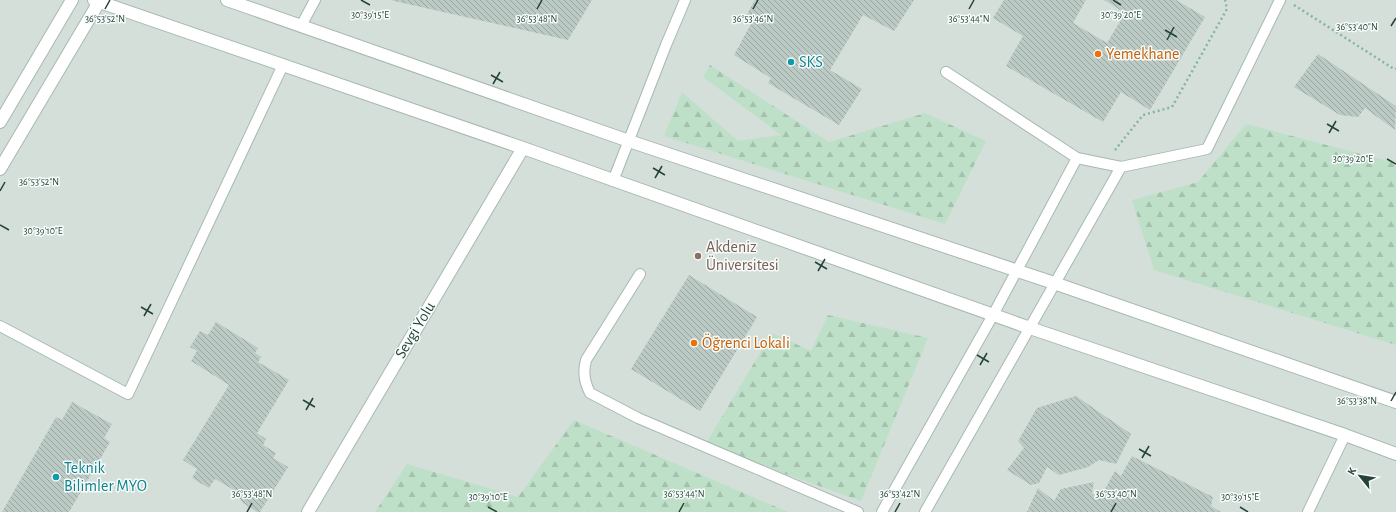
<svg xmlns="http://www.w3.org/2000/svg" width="1396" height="512" viewBox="0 0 1396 512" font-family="'Alegreya Sans',sans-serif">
	<defs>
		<pattern id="forest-firs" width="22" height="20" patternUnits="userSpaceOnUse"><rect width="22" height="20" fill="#bfe0c8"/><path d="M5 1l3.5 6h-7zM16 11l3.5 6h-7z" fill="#a4c1ad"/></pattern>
		<pattern id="building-back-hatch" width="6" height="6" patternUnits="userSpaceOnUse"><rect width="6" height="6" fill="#bbcac4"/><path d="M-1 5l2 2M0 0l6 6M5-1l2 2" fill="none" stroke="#98a6a0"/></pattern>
	</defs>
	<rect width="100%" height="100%" fill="#e6efeb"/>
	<path fill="#d4dfda" d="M0,0H1396V512H0Z"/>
	<path fill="url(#forest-firs)" d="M710,65L829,142L925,113L986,141L945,224L664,136L682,92L738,141L781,135L703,77Z
		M1246,124L1396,163V345L1154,270L1132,200L1198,182Z
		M828,315L928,338L861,501L705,445L772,333L811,351Z
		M574,420L788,512H375L407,464L518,497Z"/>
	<path fill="url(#building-back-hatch)" d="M390,0H592L568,40Z
		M755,0H914L894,31L863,15L830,70L862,89L839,125L768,83L771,78L734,55L752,22L745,18Z
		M1004,0H1086L1073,23L1107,43L1125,13L1104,0H1176L1205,17L1150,110L1121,92L1103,122L1006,66L1023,36L993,18Z
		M1318,54L1396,106L1395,130L1365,108L1358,117L1340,115L1294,87Z
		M689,275L757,317L700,411L631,369Z
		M216,322L258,348L255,353L261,357L258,362L289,380L257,433L266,439L263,445L276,453L273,458L288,467L260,512H257L243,503L234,490L215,479L209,488L192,478L197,469L183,460L229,385L191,361L197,351L190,347L200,331L208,335Z
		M1076,396L1131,434L1116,464L1099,460L1088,467L1059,475L1047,467L1039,483L1031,485L1007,470L1024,448L1018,441L1037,408Z
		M72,402L112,424L104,438L110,442L69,512H2L56,417L62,420Z
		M1132,456L1213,497L1211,506L1221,512H1027L1038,488L1054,501L1061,489L1094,482L1092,493L1097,496L1102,494L1115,471L1121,476Z"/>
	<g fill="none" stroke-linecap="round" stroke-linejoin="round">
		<defs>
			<path id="lane" d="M301,26L315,0
				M946,72L1077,158L1121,167L1207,149L1280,0
				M613,181L666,45L685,0
				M640,274L586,360C583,372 584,381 590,393L638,418L858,512
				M0,326L128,394L283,65
				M882,512L993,315L1077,158
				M925,512L1121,167
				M1308,512L1345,435"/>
			<path id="street" d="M94,0L523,148L1030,328L1345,435L1396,454
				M227,0L629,141L1054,283L1396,402
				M0,122L72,0
				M0,169L99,2
				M308,512L523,148"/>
		</defs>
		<use href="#lane" stroke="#a8b8b2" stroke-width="12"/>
		<use href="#street" stroke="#a8b8b2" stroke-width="14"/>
		<path stroke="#86b3a5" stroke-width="2.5" stroke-dasharray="2 3" stroke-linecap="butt" d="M1294,5L1394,69H1396
			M1115,150L1143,115L1172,107L1227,9L1225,0"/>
		<use href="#lane" stroke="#fff" stroke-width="10"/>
		<use href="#street" stroke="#fff" stroke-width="12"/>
	</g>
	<path fill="none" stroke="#24423a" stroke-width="1.5" d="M361,0L370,5M1113,0L1121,5M105,9L110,0M537,9L542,0M753,9L758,0M969,9L974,0M1391,26L1396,18M1165,30L1177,37M1167,40L1174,27M491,75L503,82M493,84L500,72M1327,124L1339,131M1329,133L1336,121M1387,159L1396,164M653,168L665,175M655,178L662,166M0,191L5,182M0,225L9,230M815,262L827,269M818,271L825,259M141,307L153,314M144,316L151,304M977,355L989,362M980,365L987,353M303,400L315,407M1391,401L1396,392M306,410L313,398M1139,449L1151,456M1142,458L1149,446M488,507L497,512M1240,507L1248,512M247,512L252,503M679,512L684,503M895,512L900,503M1111,512L1116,503"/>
	<g fill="#e8710a" stroke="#f7fbf9" stroke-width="1.5">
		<circle cx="1098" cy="54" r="4"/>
		<circle cx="694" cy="343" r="4"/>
	</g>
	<g fill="#0f9aa8" stroke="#f7fbf9" stroke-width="1.5">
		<circle cx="791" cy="62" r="4"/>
		<circle cx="56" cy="477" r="4"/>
	</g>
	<circle fill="#8d6e63" stroke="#f7fbf9" stroke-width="1.5" cx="698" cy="256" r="4"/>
	<g text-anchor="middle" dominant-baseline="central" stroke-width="3" stroke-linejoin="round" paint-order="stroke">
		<g font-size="16" fill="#c56008" stroke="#f7fbf9" text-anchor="start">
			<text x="1106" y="54">Yemekhane</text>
			<text x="702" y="343">Öğrenci Lokali</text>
		</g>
		<g font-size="16" fill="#0d838f" stroke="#f7fbf9" text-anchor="start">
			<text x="799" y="62">SKS</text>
			<text x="64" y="468">Teknik<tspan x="64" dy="18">Bilimler MYO</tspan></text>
		</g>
		<g font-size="16" fill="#785e54" stroke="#f7fbf9" text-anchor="start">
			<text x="706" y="247">Akdeniz<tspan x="706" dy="18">Üniversitesi</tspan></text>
		</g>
		<g font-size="16" fill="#24423a" stroke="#f7fbf9">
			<text transform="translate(415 330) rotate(-59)">Sevgi Yolu</text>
		</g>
	</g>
	<g font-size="10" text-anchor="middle" fill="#24423a" stroke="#f7fbf9" stroke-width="3" stroke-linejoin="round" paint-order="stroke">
		<text x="370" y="18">30°39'15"E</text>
		<text x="1121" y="18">30°39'20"E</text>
		<text x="105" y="22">36°53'52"N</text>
		<text x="537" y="22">36°53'48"N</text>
		<text x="753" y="22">36°53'46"N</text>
		<text x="969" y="22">36°53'44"N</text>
		<text x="1357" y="30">36°53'40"N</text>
		<text x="1353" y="162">30°39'20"E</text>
		<text x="39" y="185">36°53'52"N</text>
		<text x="43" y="234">30°39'10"E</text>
		<text x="1357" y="404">36°53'38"N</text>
		<text x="252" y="497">36°53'48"N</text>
		<text x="684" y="497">36°53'44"N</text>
		<text x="900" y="497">36°53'42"N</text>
		<text x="1116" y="497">36°53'40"N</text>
		<text x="488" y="500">30°39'10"E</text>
		<text x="1240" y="500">30°39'15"E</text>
	</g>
	<g transform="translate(1360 476) rotate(300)" stroke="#f7fbf9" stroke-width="3" paint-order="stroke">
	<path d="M0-3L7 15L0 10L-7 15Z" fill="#24423a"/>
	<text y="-6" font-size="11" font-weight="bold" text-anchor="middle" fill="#24423a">K</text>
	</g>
</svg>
